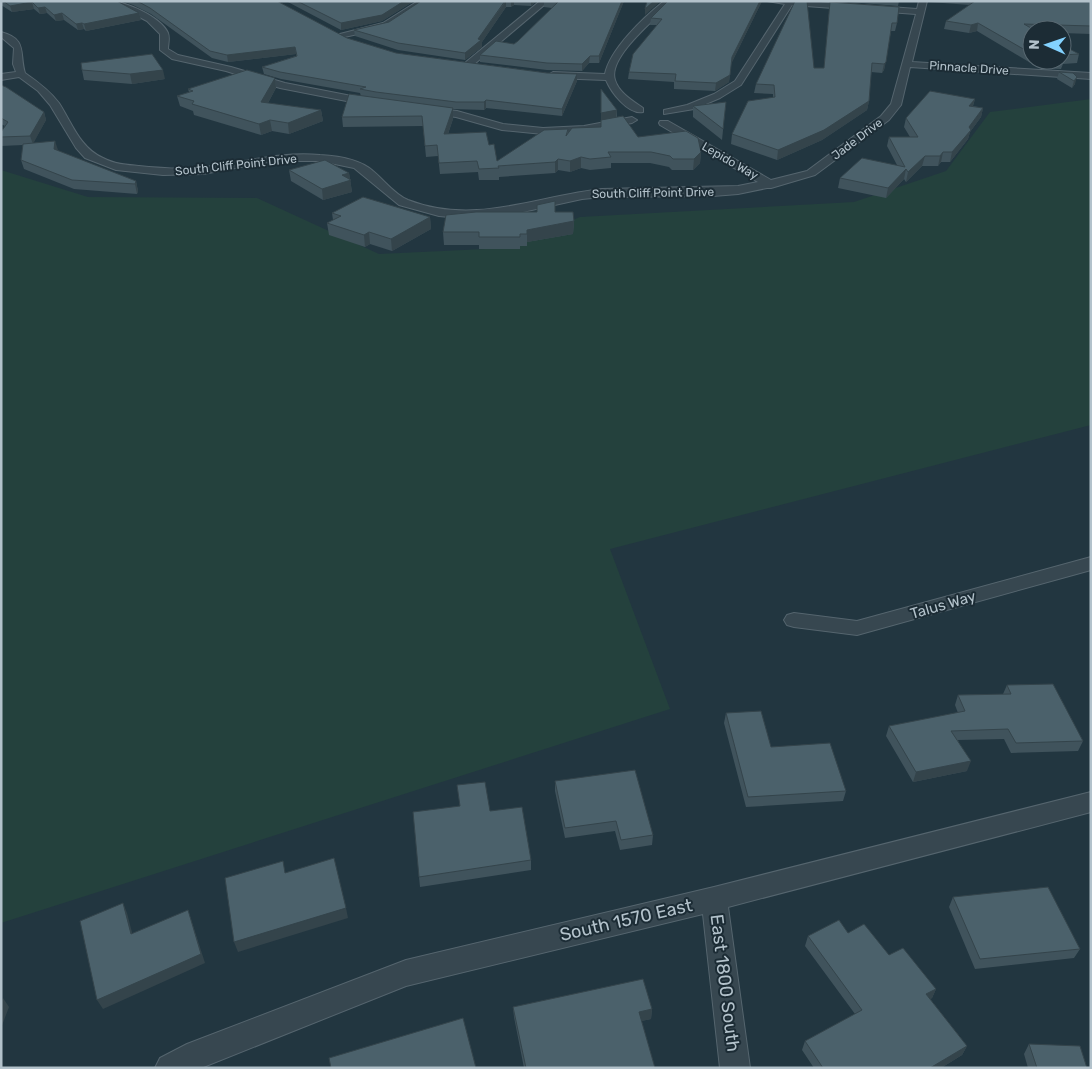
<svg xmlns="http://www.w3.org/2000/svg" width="1092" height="1069" viewBox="0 0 1092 1069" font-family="Rubik,sans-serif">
	<rect width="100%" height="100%" fill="#223640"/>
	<path fill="#24413d" d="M1091,99V425L610,549L670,709L1,923V170L88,197L257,198L379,254L506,248L580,217L854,202L946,171L990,112Z"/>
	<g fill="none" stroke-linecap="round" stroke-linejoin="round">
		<defs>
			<path id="minor" d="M109,1C125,1 161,17 168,33C170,38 168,44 168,49L178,55L231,67L285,83L372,100L377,103L372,106L280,88L226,71L172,59L160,50V34L147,21Z
				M418,1H428L389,27L340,38L336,35L383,23Z
				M540,1H549L472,66H466V62Z
				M664,1H673C658,17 607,57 615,80C619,93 633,101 643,108V112C628,115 611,92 606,80L553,78L548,75L553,72L605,74C610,49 644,17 664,1Z
				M767,1H806L917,9L919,1H927L912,62L1091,73V79L910,67L901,105L889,120L815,175L771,188H767L738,194L713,196L602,197L582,199L505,216L460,218L439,216L399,205L354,168L320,161H274L203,174L163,175L116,170L85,158L76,148L50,105L38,91L19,77L1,80V74L16,72L13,64L14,48L1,37V32C28,39 19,53 25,73C38,82 50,91 59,103C72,123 80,148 103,158C114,164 127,165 139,166C160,168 182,170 204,167C243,163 280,151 320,155C337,156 360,159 373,171C385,181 394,194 408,200C475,226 536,196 602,189L738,186L758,182L660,125L659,123L660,121H668L771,180L807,171L881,116L891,104L916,14L792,5L741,85L720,98L694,109L664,114V110L687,105L714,94L735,81L785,4Z
				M429,108L457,111L503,124L543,128L584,126L632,117L637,120L632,123L584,132L543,134L502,130L456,117L425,113V109Z
				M1091,557V570L857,635L794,627L787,625L784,620L787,615L794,613L857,621Z
				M1091,792V812L728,907L750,1068H720L703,914L406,986L201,1068H155L160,1058L187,1044L406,960L714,887Z"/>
		</defs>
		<use href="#minor" stroke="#55656e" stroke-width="2"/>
		<use href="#minor" fill="#374750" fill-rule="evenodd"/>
	</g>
	<path fill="#40535c" d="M1,1H117L139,13L141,20L86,31L84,29L78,30L64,20L56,21L47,13L40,14L34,9L12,12L1,5Z
		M121,1H277L347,38L396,53L547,73L577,74V81L562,116L486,108L484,110L453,109V119L448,134L489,145L497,161L568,129V134L601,127L617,110V117L638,137L701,152L700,163L693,170H672L669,167L650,163H611V168L590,170L581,168L570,172L558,170L555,173L499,177V180H479L478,172L440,174L438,156L426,157L423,126L343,127L342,117L361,96L360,93L281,79L264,74L262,67L296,56V54L228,62L212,58L151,14L133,5Z
		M286,1H414L382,21L341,30Z
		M421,1H537L531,6L514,5L511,7H506L482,42V47L465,60L398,50L355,36L354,30L389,22Z
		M544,1H624L599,63H589L582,71L547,70L480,62V55L514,44L518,41L552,8L544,7Z
		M668,1H762L731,64L729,82L715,91L674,89V82L628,79L629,72L657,25H650L651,18Z
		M836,1H899L898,6Z
		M928,1H1091V34L1062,33V30H1032V60H1062V45L1079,54L1077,63L1063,64L1061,69L1039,68L977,31L969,33L944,29L946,21L970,5L929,2Z
		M830,2L897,23L895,31H891L884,70L882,73L871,72L869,101L867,110L822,140L777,160L731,144L732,134L773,98V94L754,93L756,84L814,68H824Z
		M81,63L165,79L132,84L84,80L82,70Z
		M1059,72L1073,73L1075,84L1072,88L1057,79Z
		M275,78L276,88L268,103L321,110L323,121L289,134L272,131L261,135L194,115L193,111L180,106L177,96L189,92L188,89Z
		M1,85L44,112L46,120L33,143L58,151L136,181L138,191L137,194L74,189L24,169L21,160L23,145L1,146V132L5,126L1,124Z
		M975,99L973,106L983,108L981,117L970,132L968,139L950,162H941L938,166H922L906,182L904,179L886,198L838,188L840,178L897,165L887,146L889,137H910L904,127L906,118Z
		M726,102L722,140L693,117V106Z
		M289,170L349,173L352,192L323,200L291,181Z
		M555,212L574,221L573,234L527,242V246H520V249H479V245H444L443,232Z
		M332,213L430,217L431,229L392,251L370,244L365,247L329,235L327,223L333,220Z
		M1007,685L1083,741L1078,751L1011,753L1004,739L958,740L967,771L913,782L886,736L889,726L958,713L955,705L958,695L1003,694Z
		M726,713L771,747L846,791L843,801L746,807L724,723Z
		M555,781L653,835L652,845L620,850L615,831L565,838L555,791Z
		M457,785L490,811L531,860V870L420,887L419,877L460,806Z
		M953,897L1080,949L1074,958L975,969L949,907Z
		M848,933L889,955L936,989L932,998L930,999L967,1046L962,1055L941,1068H814L802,1050L805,1041L855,1014L805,946L808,936Z
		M513,1007L652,1009L651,1019L641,1021L655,1068H524L514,1017Z
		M1029,1044L1087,1068H1028L1024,1054Z"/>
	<path fill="#34444b" d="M404,1H414L382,21L341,30V23Z
		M506,1V7L482,42V47L465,60V53L478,39Z
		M511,1H514V5L511,7Z
		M531,1H537L531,6Z
		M622,1H624L599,63V56Z
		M654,1H661L645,15V9Z
		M760,1H762L731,64L729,82L715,91L716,83L732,57Z
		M32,2L34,9L12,12L10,6Z
		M45,7L47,13L40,14L38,8Z
		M62,13L64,20L56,21L54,15Z
		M139,13L141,20L86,31L84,24Z
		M82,23L84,29L78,30L76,24Z
		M978,23L977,31L969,33L971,25Z
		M295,47L296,54L228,62L227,55Z
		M590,56L589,63L582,71V64Z
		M886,62L884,70L882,73L884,64Z
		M163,70L165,79L132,84L130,74Z
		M577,74V81L562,116V109Z
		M1077,77L1075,84L1072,88L1074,81Z
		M275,78L276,88L263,112L261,102Z
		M975,99L972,108L969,106Z
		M486,100V108L484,110V102Z
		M869,101L867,110L822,140L777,160L778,150Z
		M453,108V119L444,145V134Z
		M983,108L981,117L970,132L968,139L950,162L952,152L969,127Z
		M321,110L323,121L289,134L288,123Z
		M617,110L616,118L601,120V113Z
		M44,112L46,120L33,144L30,136Z
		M270,120L272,131L261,135L259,124Z
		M55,141L58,150L57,158L54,149Z
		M701,152L700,163L693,170L694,159Z
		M943,152L941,162L938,166L940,156Z
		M925,156L922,166L906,182L908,172Z
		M581,157V168L570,172V161Z
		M558,159V170L555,173V162Z
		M906,169L904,179L886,198L888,188Z
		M349,173L352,192L323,200L322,189L342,175Z
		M136,181L138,191L137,194L135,184Z
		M430,217L431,229L392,251L391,239Z
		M574,221L573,234L527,242V230Z
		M369,232L370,244L365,247L364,235Z
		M971,761L967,771L913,782L916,772Z
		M123,903L127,913L135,944L131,934Z
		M346,908L348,918L238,952L234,942Z
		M188,910L205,963L103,1009L97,1000Z
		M936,989L932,998L922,1004L926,994Z
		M3,998L9,1007L1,1028V1003Z
		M652,1009L651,1019L637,1022L639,1012Z
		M967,1046L962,1055L941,1068H930Z"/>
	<path fill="#4b616b" stroke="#34444b" d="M3,1H117L139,13L84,24L82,23L76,24L62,13L54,15L45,7L38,8L32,2L10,6Z
		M137,1H277L347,38L396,53L547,73L577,74L562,109L486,100L484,102H456L376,92L360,89L366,87L280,72L262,67L297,56L295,47L227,55L210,51L150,8Z
		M297,1H404L382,15L341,23Z
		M421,1H505L478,39L481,40L465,53L398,43L354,30L389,22Z
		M548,1H622L599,56H590L582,64L547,63L480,55L496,41L514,44L518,41L558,2Z
		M647,1H654L645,9Z
		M668,1H760L732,57L730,75L716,83L675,81L676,74L629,72L633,54L662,19L651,18Z
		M795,1H807L814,68H824L830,2L899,7L897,23H892L886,62L884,64L872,63L869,101L824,130L778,150L732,134L748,101L775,97L774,85L756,84Z
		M975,1H1091V26L1024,24L1034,30H1032V54L978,23L971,25L946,21Z
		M1062,45L1079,54L1062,55Z
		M152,54L163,70L130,74L82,70L81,63Z
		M247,70L275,78L261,102L321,110L288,123L270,120L259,124L192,104L194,101L177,96L193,91L188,89Z
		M1059,72L1073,73L1077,77L1074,81Z
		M1,85L6,87L44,112L30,136L1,137V132L8,122L1,118Z
		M601,89L617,110L601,113Z
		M930,91L975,99L969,106L983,108L969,127L971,130L952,152H943L940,156H925L908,172L906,169L888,188L840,178L862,158L905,167L889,137H918L906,118Z
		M349,94L453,108L444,134L486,132L489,145L494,144L497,161L544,130L568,129L566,136L572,128L601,127V120L623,116L638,137L686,131L698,138L701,152L694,159H673L670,156L651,152H608L611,157L590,159L581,157L570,161L558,159L555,162L498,166L499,168L479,169L477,161L439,163L437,145L425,146L422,116L342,117Z
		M726,102L723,129L693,106Z
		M55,141L54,149L136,181L135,184L72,180L21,160L23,144Z
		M325,160L349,173L342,175L351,180L322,189L289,170Z
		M363,197L430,217L391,239L369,232L364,235L327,223L341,216L332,213Z
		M555,201V212H573L574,221L527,230V234H520V237H479V232H443L446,215L476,212H537V205Z
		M1053,684L1083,741L1016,743L1008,729L951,731L971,761L916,772L889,726L965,711L958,695L1011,694L1007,685Z
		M761,711L771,747L830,743L846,791L748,797L726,713Z
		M635,770L653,835L621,840L616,821L565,828L555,781Z
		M485,782L490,811L522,807L531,860L419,877L413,812L460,806L457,785Z
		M334,858L346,908L234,942L225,878L283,861L285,873Z
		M1048,887L1080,949L980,959L953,897Z
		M123,903L131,934L188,910L201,954L97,1000L80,921Z
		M839,920L848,933L864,924L889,955L903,948L936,989L926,994L967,1046L930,1068H823L805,1041L862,1010L808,936Z
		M643,979L652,1009L639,1012L655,1068H526L513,1007Z
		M463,1018L476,1068H331L329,1058Z
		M1029,1044L1080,1046L1087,1068H1037Z"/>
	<g text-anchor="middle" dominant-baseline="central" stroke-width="4" stroke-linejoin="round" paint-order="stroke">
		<g font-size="12" fill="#b3c2cb" stroke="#1c2c35">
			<text transform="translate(969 68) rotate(4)">Pinnacle Drive</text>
			<text transform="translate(857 139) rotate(-37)">Jade Drive</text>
			<text transform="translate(730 161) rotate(30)">Lepido Way</text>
			<text transform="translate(236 165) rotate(-6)">South Cliff Point Drive</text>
			<text transform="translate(653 193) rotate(-1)">South Cliff Point Drive</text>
		</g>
		<g font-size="15" fill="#b3c2cb" stroke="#1c2c35">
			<text transform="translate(943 605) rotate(-16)">Talus Way</text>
		</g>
		<g font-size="18" fill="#b3c2cb" stroke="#1c2c35">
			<text transform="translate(626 920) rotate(-13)">South 1570 East</text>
			<text transform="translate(725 983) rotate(83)">East 1800 South</text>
		</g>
	</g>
	<rect width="1092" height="1069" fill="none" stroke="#b3c2cb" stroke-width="5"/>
	<g transform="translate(1047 45) rotate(272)"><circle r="24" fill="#1c2c35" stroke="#586871"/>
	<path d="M0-4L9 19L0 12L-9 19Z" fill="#83d2ff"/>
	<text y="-8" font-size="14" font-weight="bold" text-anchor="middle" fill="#b3c2cb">N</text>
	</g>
</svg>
